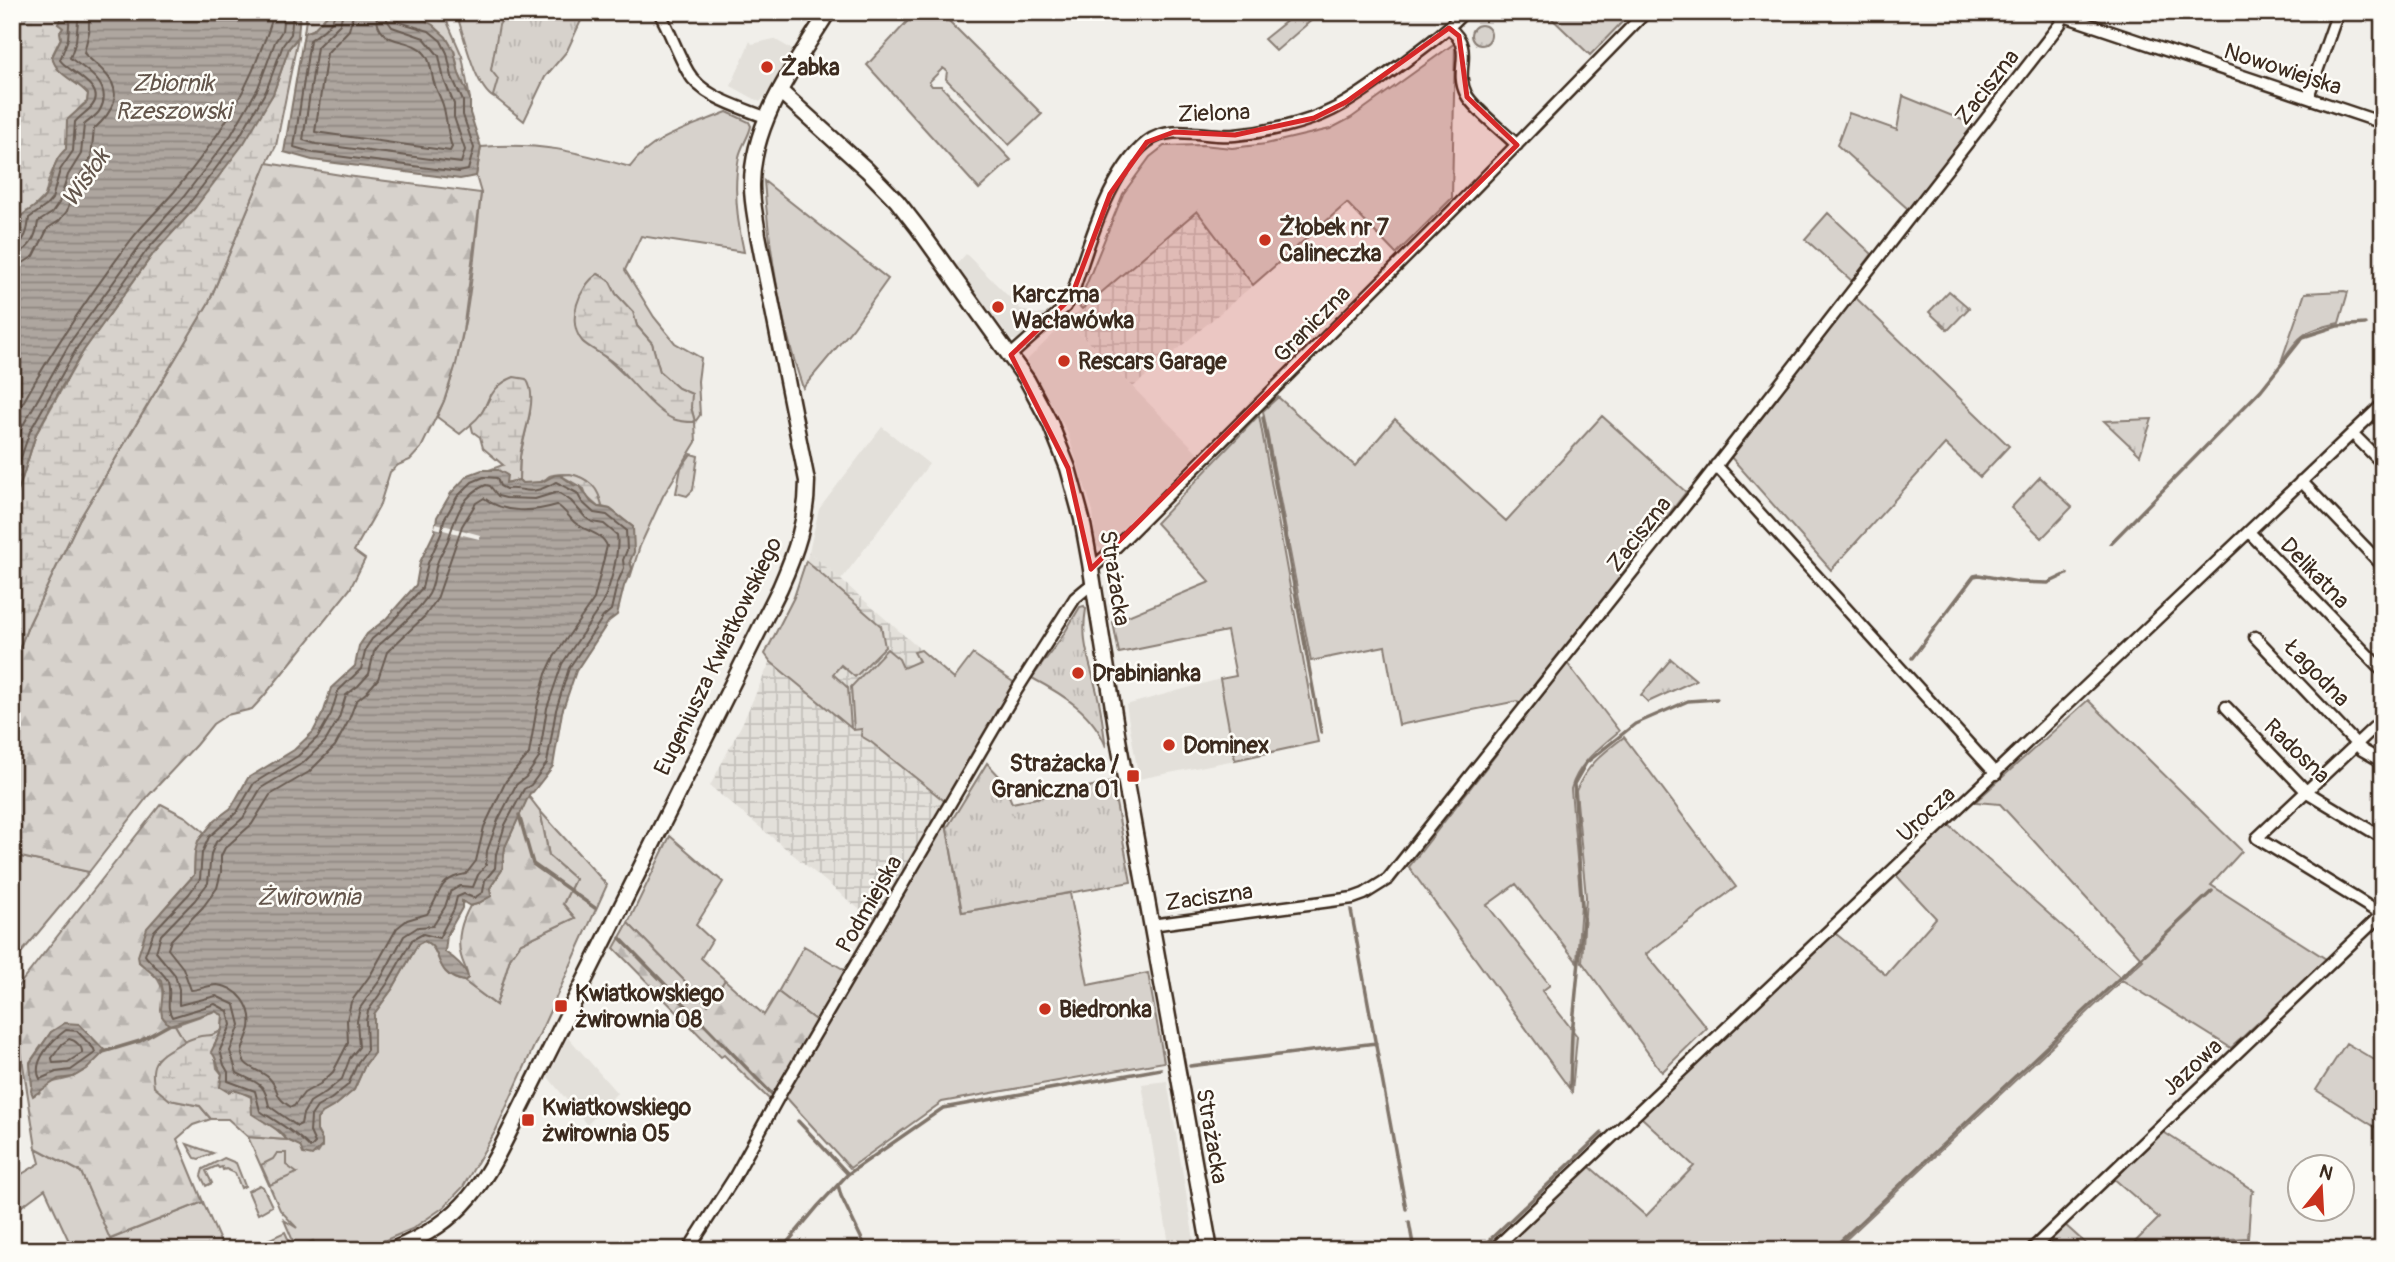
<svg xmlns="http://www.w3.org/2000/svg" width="2395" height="1262" viewBox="0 0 2395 1262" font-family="Pangolin,sans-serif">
	<defs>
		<pattern id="industrial-grid" width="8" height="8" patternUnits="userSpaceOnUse" patternTransform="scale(1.75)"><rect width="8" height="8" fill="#e3e0da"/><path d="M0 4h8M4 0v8" fill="none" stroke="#c4c0bb"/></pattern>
		<pattern id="forest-firs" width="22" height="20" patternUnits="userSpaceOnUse" patternTransform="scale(1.75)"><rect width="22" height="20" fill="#d7d2cc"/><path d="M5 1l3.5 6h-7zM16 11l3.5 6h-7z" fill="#b9b4af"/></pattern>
		<pattern id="wetland-marsh" width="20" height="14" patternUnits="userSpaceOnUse" patternTransform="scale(1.75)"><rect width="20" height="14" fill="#d7d2cc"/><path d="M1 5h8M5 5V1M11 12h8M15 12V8" fill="none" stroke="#b9b4af"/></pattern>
		<pattern id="park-tufts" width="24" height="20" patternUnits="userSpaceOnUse" patternTransform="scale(1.75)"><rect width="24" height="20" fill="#d7d2cc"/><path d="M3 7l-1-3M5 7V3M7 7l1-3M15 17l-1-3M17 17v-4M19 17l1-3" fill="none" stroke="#b9b4af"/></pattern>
		<pattern id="water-rules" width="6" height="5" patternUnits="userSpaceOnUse" patternTransform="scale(1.75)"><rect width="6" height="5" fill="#aea69f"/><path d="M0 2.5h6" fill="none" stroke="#8f8781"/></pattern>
	</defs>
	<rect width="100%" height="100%" fill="#f1efea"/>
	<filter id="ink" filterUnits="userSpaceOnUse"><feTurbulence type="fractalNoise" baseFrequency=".0143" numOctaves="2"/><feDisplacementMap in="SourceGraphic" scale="14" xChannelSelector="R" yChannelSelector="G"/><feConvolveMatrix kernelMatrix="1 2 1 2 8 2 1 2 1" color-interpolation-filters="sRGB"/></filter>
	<g filter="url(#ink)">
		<path fill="#e3e0da" d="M774,39L795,51L776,84L760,102L731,86L750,41L752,44Z
			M966,254L1021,309L1034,314H1045L1052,310L1019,340H1011L956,265Z
			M1067,321L1198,453L1102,549L1096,546L1093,511L1067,431L1026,361Z
			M882,427L929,464L841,580L809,552L819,509Z
			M1220,679L1235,760L1139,779L1126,705Z
			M568,1037L617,1093L587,1125L548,1077Z
			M1167,1081L1194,1240L1174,1250H1170L1142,1084Z"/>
		<path fill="url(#industrial-grid)" d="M1197,211L1253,285L1133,387L1067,321Z
			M809,552L954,679L973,654L1016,684L877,924L710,786L743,722L770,662L765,654L794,597Z"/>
		<path fill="#d7d2cc" stroke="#897e75" stroke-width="2" fill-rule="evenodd" d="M456,12H511L513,53L494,98C474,86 464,35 456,12Z
			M916,12H940L1042,114L1009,145L946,79L947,71L943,68L929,82L932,86H941L1011,160L979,189L867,65Z
			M1284,12H1321L1276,51L1264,39L1289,19Z
			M1545,12H1632L1590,55Z
			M1455,43L1452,198L1396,254L1347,203L1253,285L1197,211L1082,309L1078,305L1123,194L1150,157L1164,146L1202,145L1232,148L1266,144L1330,129L1351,118Z
			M1903,96L1970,123L1973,127L1908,209L1837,145L1849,113L1897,130Z
			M727,112L749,122L751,126C749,137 741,146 739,157C733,188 737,221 744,252L641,236L625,270L654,317L675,343L701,358L698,381L700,415L695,422L696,442L663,496L640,546L630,578L627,576L632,568L630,561L633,527L610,509L602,507C598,483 578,470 553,475C546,476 550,477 544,480C538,484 529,483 522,483L519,480L520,456L530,413L490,395L481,416L460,434L437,417C468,348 473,267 481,193L476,176L481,147C539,142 575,151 630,167C652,136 694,126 727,112ZM598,274L609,280L616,294L633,312L637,326L652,343L660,372L678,388L691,394V407L695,422C675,409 646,396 630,380C612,364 606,355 583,342C582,317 573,289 598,274Z
			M764,181L888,279L853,328L803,388C781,324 769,248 764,181Z
			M1828,213L1872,254L1852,281L1805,239Z
			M2344,291L2348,292L2339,323C2303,331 2302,333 2281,362L2305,293Z
			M1854,296L2009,446L1980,477L1945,444L1831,570L1729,455Z
			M1278,397L1355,466L1395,419L1506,521L1602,416L1686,492L1521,707L1517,701L1399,725L1385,646L1311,661L1263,411Z
			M1259,415L1318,742L1235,760L1220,679L1236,676L1227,631L1119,653L1113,622L1210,582L1156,523Z
			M2040,477L2072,507L2042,538L2011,508Z
			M806,561L881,626L885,647L855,677L841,665L833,674L848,688L851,728L771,662L765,654L794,597Z
			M887,649L899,659L903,668L919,661L914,652L921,650L954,679L973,654L1016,684L947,803L871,742L861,736L862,729L854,730L851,687Z
			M1567,663L1619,731C1600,748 1578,763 1571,789L1581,904L1577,962L1516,884L1487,905L1550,985L1542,991L1577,1036L1572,1092L1409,867Z
			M2088,700L2242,851L2211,885L2326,959L2231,1048L2122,980L1838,1247L1841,1250H1501L1589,1166L1646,1216L1694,1166L1641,1117L1835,933L1886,975L1936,918L1896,875L1949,825L2122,979L2143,960L2000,804L1975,802Z
			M1624,737L1736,887L1646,954L1707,1028L1662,1072L1582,962L1586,897L1576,791C1586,766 1603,753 1624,737Z
			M540,811L607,885L496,1130L463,1187L444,1207L412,1229L362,1250H319L313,1241L296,1248L284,1220L297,1228L280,1210L248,1137L287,1140L318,1153L322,1147V1140L317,1131V1119L322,1113L336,1105L354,1090L365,1065L374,1053V1014L393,988L418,944L424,941C444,948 432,975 464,981L496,1005L510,958L521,943L575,918L563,904L575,879L549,856Z
			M945,818L962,912L1070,893L1088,985L1148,973L1164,1062L942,1102L850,1168L785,1096Z
			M670,836L723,882L696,925L712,940L701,958L725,980L708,1005L628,923Z
			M12,855L89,872L12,964Z
			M804,946L848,972L819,1023L778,992Z
			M215,1011L223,1015L222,1030C211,1038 198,1037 185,1042L175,1025Z
			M2346,1043L2383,1065V1132L2316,1090Z
			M2162,1131L2254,1191L2251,1194L2248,1238L2211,1240L2206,1250H2127L2159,1218L2112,1177Z
			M36,1148L81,1172L111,1239L203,1202L224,1250H73L45,1189L18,1209L12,1238V1183L17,1177L40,1163Z
			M224,1158L236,1163L245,1186L241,1188L235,1173L226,1169L223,1170L222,1167L219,1168L217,1166L206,1171L212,1183L206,1186L201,1176L203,1169Z
			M260,1185L263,1187L272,1206L258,1214L248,1191Z
			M2064,1224L2093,1250H2037Z
			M285,1232L290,1243L273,1250H266L263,1242Z"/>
		<path fill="url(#forest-firs)" stroke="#897e75" stroke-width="2" fill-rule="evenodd" d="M267,163L347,176L481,193L463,331L456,364L444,401L421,448L410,460L398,465L390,472L379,507L354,551L365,559L350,589L264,696L252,709L227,715L213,724L196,745L149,795L89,872L12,855V667L29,624L79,520L209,302Z
			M527,798H530L540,811L549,856L575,879L563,904L575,918L521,943L510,958L496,1005L464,981L468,978C467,969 463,964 461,956C456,939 462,920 470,906L477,904L491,896L490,888L502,870L505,847Z
			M161,804L186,817L204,832L195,852L194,875L162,911L139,962C164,982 164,984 162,1016L169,1025H175L185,1042L157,1059L170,1100L200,1106L211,1119L193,1125L177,1139L203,1202L110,1239L81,1172L36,1148L12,994ZM79,1024L105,1051C95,1059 85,1071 74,1076C61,1083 49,1078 39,1093L32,1085L30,1062L51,1032Z
			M628,923L708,1005L725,980L764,1015L778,992L819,1023L772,1102L724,1055L721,1057L614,948Z
			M2248,1238L2247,1250H2206L2211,1241Z"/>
		<path fill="url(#wetland-marsh)" stroke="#897e75" stroke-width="2" d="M12,12H64L58,24L63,27L61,38L52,56C56,75 77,81 88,94L87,102C72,110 66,134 66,149L58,158L49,179L45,196L20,221L22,226L12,248Z
			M307,12H330L313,30L304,33Z
			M390,12H443L462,56L470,99L459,74L454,50L424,20Z
			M298,37L276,146L267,163L209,302L79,520L29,624L12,667V511L36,434L84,350L153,254L194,209L273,94L289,48Z
			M598,274L609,280L616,294L633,312L637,326L652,343L660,372L678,388L692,394L691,407L695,422C688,422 680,422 673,419C656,412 631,381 618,367C609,357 588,348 582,341C566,321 579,286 598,274Z
			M514,377L526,379C540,398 522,435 520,457C519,465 519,472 519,480L505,483L498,470H489L503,465L483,448L480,437L473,432L471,424C492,408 484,389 514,377Z
			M570,474C589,478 599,488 602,507H598L587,497L584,489L560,475Z
			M222,1030L214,1045L217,1068L222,1074L220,1081L251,1097C257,1122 272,1122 287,1140L248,1137L228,1119H211L200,1106L170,1100L154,1087C153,1078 151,1068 157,1060C163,1051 190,1038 201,1036C210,1035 214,1036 222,1030Z"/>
		<path fill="url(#park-tufts)" stroke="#897e75" stroke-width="2" d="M506,12H585L567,51L545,77L524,121L493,96L498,79L491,70L499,25Z
			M1471 35a10 10 0 1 1 20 0a10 10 0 1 1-20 0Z
			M1949,291L1969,308L1948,330L1929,312Z
			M2152,419L2140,455L2104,421Z
			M691,454L698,456L693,490L687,496L676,493L681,468Z
			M1084,606L1086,609C1080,643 1091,664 1098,697C1102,713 1103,730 1106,747C1094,713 1062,694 1032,678L1062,637L1080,607Z
			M1671,659L1696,680L1648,702L1641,695Z
			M987,763L1002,779L1012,803L1112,782L1131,882L962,912L947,828Z
			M187,1144L213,1153L199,1159L195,1158Z
			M277,1153H286V1165L297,1173L270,1185L261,1165L273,1159Z"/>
		<path fill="url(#water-rules)" stroke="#80746b" stroke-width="2" d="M64,12H300L298,37L289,48L273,94L244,143L194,209L153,254L84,350L61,388L36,434L12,511V248L22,226L21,216C28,210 38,206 43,199C54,185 49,163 66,149L67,120L87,102L88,94C76,79 57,77 52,57L61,38L60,32L63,28L58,24Z
			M330,12H390L424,20L433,25L446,37L454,51L459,74L470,99V113L481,147L476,176L460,179L312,160L284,152L304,33L313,30Z
			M482,470H498L507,475L506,483L519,480L522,483L542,482L555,475H560L574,485L580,486L591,502L598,507L610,509L633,527L634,552L630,561L632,569L624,586L617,615L609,621L576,671L562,712L553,766L533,792L530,793L505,847L502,870L490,888L491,896L477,904L470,906L462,901V908L447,935L445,952C453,957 467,968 468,978L464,981C432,975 444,948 424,941L418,944L393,988L374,1014V1053L365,1065L354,1090L336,1105L322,1113L317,1119V1131L322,1140V1146L312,1156L303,1154L300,1146L287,1140L279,1131L252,1114L251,1096L234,1090L228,1092L220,1087L222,1074C216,1066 218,1058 211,1052L222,1030L223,1015L215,1011L169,1025L162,1016L161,1009L163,991L161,981L139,962L138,956L147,928L194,875L195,852L198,841L215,820L231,808L248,778L294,750L313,732L324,711L331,688L355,666L359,646L367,634L386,619L416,585L420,562L435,531L437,517L451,493L468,475Z
			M65,1023L79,1024L105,1051L87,1069L73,1077L58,1079L33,1096L31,1091L32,1085L30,1063L51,1032Z"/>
		<path fill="#f1efea" d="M436,523L480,535L479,539L435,528Z"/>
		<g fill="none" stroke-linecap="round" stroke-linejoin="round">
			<path stroke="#695c52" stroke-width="2" d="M335,12C333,25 319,34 310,40L294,147L314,153L459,172L468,170L474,148L463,115V101L452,77L447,53L441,41L429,31L399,22L396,18L395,12
				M343,12L340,24L317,47L303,140L316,144L461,163L465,150L454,117V104L444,80L439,56L424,38L392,27L387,20L386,12
				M354,12L349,30L327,53L315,132L450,151L452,147C447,133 447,118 443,105C440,96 435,88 433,79C431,71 431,61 425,54C409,34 377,50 376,12
				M12,245C26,244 28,229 29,218L46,206L52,199L60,170L73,151L75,122C80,116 87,112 92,106C108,87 68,72 60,60L68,39L70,12
				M12,254C29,253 36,237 38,222L52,213L59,203L68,175L81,154L84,125C89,120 97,116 100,110C114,85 86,70 70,58L76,41L79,12
				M12,265L23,263L34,256L48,228L59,221L67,211L77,180L91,158L94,129C112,113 125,93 104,72C98,65 90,60 84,53L89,32V12
				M12,423C46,358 87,298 131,240C144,223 160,208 174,192C209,149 241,105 260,52C265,38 272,27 273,12
				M12,455L22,427L71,341L141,244L182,199L231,135L258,88L275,42L282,31L284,12
				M484,477L497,478L500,486L506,489C514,488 516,489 523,490C536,493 546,487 556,482L577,493L582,502L594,513L607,515L626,530L627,550L623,560L624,568L617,584L611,610L603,617L569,668L556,710L547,763L531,785L524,789L505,825L496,854L495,868L485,880L483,892L474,898L464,894L457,897L454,909L439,938L423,934L412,940L387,984L368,1011L366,1021L367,1050L358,1062L348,1085L331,1099L317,1107L311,1116L310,1132L315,1143L310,1148C300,1135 274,1120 260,1111L255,1091L228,1081V1072L224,1065L220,1050L231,1025L228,1011L215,1004L172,1017C165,1006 172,994 168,982C164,971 151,965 145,955L154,931L189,894L200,879L202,853L209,837L237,812L254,783L298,756L318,737L331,714L338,691L361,669L366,648L372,639L390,624L422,588L428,563L441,534L444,520L457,497L472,482Z
				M12,484L30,431L78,346L147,250L188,205L238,139L266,91L283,45L291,34L293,12
				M486,485L490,486L498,496L506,498L535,499L558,492L571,501L586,518L592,522L604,524L617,535C620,553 608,599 596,613L562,664L547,708L539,758L526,777L516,785L498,820L487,851L486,865L478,875L473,887L460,886L450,892L445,907L433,926L418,927L404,936L380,980L360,1008L357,1021L359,1047L350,1058L342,1079L326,1092L310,1102L303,1114L301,1124L297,1126L269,1106C264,1081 258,1084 237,1073L230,1051L240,1025L235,1005L216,996L179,1005V989L175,975L156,952L161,935L195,900L208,883L211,854L216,842L243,818L261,788L303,763L325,742L339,718L346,695L358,686L369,674L374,652L379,645C395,631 418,612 429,594C434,585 434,576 436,567C438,557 446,547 449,537C456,516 463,494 486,485Z
				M484,498C504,514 533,512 557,505C564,509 568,516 574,522C585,532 602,532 607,546L594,599L554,657L546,674L537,707L529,754L506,781L484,827L476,861L466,874C436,879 442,894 427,914L407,920L397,928L371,974L351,1002L347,1020L348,1043L333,1072L320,1084L304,1093L294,1106L291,1107C272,1096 281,1090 269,1078C260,1069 243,1069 242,1054C242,1046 248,1036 250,1028C253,1007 239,987 217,985C208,985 199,990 191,990L183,968L168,949L171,940L203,907L217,888L221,872V856L225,848L252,824L270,795L309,772L335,746L348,722L356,701L366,693L378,679L387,652L425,616L437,599L462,526L476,503Z
				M66,1030L77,1031L94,1049L95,1053L71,1070L56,1072L40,1079C31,1062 52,1040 66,1030Z
				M69,1039C75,1040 83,1047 82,1053L68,1062L53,1063L52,1058L62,1044Z"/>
			<path stroke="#80746b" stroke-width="3.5" d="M1263,418L1321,732
				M2111,543L2261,390L2303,337L2337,326L2365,324
				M1912,658L1974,576L1979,575L2018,582L2048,583L2067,574
				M519,815L533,864L595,908
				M1351,910L1406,1209
				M620,938L772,1094
				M103,1052L140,1041L169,1025
				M1190,1066L1376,1043
				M1570,1087L1572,1034L1583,919L1574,784L1586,763L1635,724L1688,701L1717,699
				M848,1174L943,1108L1161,1069
				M838,1185L841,1196L867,1250
				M1409,1222L1414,1250
				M781,1250L818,1206L848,1174L798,1121
				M1479,1250L1602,1133
				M1831,1250L2212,891"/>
			<defs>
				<path id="street" d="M659,12C670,31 677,53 688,72C703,98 741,107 767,118
					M2052,12L2383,123
					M1449,28C1476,50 1453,68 1466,94C1472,107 1505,133 1517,145
					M2310,98V91L2338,12
					M1011,355L1065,307L1071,298C1086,253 1108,172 1147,142C1171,123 1206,138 1235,135C1266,132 1304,124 1332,110C1357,98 1380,79 1403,63C1424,47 1446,32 1464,12
					M2352,433L2383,464
					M1716,465L1996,774
					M2301,481L2383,566
					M2249,532L2383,671
					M1091,569L1112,551L1458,205L1646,12
					M2255,637L2362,750L2383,762
					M2226,707L2307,792L2383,838
					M2381,914L2257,838L2383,719
					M1151,925L1353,898L1364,894L1388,879L1696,492L2060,24L2063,16
					M688,1250L734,1178L784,1087L1016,691L1075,598L1087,588L1093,586
					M1493,1250L2383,404
					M2031,1250L2383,913"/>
				<path id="secondary" d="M781,92L867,170L897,201L918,228L1027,380L1050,423L1068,468L1082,519L1090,563L1118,739L1210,1250
					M392,1250C467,1219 484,1183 518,1114L780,588C796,552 807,520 807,481L758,235C756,219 752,203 752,187C751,123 795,65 828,12"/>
			</defs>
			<use href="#street" stroke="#3b2a1e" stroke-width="15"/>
			<use href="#secondary" stroke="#3b2a1e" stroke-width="19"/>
			<use href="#street" stroke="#fdfcf7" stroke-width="10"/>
			<use href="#secondary" stroke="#fdfcf7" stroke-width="14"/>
		</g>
	</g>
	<path fill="#d62828" fill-opacity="0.2" stroke="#d62828" stroke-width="5" stroke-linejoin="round" d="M1449,28L1459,36L1467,97L1517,145L1091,569L1068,468L1011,355L1071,298L1110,194L1147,142L1174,132L1235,135L1314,118L1346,102Z"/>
	<g fill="#c8321e" stroke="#fdfcf7" stroke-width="2.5">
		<circle cx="767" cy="67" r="7"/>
		<circle cx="1265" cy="240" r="7"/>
		<circle cx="998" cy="307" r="7"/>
		<circle cx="1064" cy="361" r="7"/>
		<circle cx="1078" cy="673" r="7"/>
		<circle cx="1169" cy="745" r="7"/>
		<rect x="1126" y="769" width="14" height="14" rx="3.5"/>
		<rect x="554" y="999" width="14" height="14" rx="3.5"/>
		<circle cx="1045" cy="1009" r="7"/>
		<rect x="521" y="1113" width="14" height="14" rx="3.5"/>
	</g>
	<g text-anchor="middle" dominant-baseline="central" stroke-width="5" stroke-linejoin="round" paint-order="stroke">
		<g font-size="23" font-weight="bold" fill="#3b2a1e" stroke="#fdfcf7" text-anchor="start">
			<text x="781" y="67">Żabka</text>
			<text x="1279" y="227">Żłobek nr 7<tspan x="1279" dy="26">Calineczka</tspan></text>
			<text x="1012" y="294">Karczma<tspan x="1012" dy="26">Wacławówka</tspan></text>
			<text x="1078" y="361">Rescars Garage</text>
			<text x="1092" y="673">Drabinianka</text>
			<text x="1183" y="745">Dominex</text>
			<text x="1119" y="763" text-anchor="end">Strażacka /<tspan x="1119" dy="26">Graniczna 01</tspan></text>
			<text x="575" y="993">Kwiatkowskiego<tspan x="575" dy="26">żwirownia 08</tspan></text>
			<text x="1059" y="1009">Biedronka</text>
			<text x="542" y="1107">Kwiatkowskiego<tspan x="542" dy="26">żwirownia 05</tspan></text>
		</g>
		<g font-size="23" fill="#3b2a1e" stroke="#fdfcf7">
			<text transform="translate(2283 69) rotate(18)">Nowowiejska</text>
			<text transform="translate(1987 87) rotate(-52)">Zaciszna</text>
			<text transform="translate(1214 113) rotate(-2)">Zielona</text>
			<text transform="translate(1312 324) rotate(-45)">Graniczna</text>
			<text transform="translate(1639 534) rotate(-52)">Zaciszna</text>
			<text transform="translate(2315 573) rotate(46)">Delikatna</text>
			<text transform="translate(1115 578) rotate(81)">Strażacka</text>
			<text transform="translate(718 656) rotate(-64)">Eugeniusza Kwiatkowskiego</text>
			<text transform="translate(2317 673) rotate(46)">Łagodna</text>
			<text transform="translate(2297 751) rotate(44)">Radosna</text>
			<text transform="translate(1926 814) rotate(-43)">Urocza</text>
			<text transform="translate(1209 897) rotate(-8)">Zaciszna</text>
			<text transform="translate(869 904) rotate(-60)">Podmiejska</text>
			<text transform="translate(2192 1067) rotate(-43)">Jazowa</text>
			<text transform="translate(1212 1136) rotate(80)">Strażacka</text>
		</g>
		<g font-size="24" font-style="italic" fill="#63554b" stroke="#fdfcf7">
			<text x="173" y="83">Zbiornik<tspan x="173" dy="28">Rzeszowski</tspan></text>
			<text transform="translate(86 178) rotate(-55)">Wisłok</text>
			<text x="309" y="897">Żwirownia</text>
		</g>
	</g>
	<rect width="2395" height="1262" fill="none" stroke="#fdfcf7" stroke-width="42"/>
	<rect x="21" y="21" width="2353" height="1220" fill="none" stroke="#3b2a1e" stroke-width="2.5" filter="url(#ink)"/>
	<g transform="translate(2321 1188) rotate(18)"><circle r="33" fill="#fdfcf7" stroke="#afa8a0" stroke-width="2"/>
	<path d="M0-5L12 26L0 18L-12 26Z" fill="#c8321e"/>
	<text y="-10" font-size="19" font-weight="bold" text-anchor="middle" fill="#3b2a1e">N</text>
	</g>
</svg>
